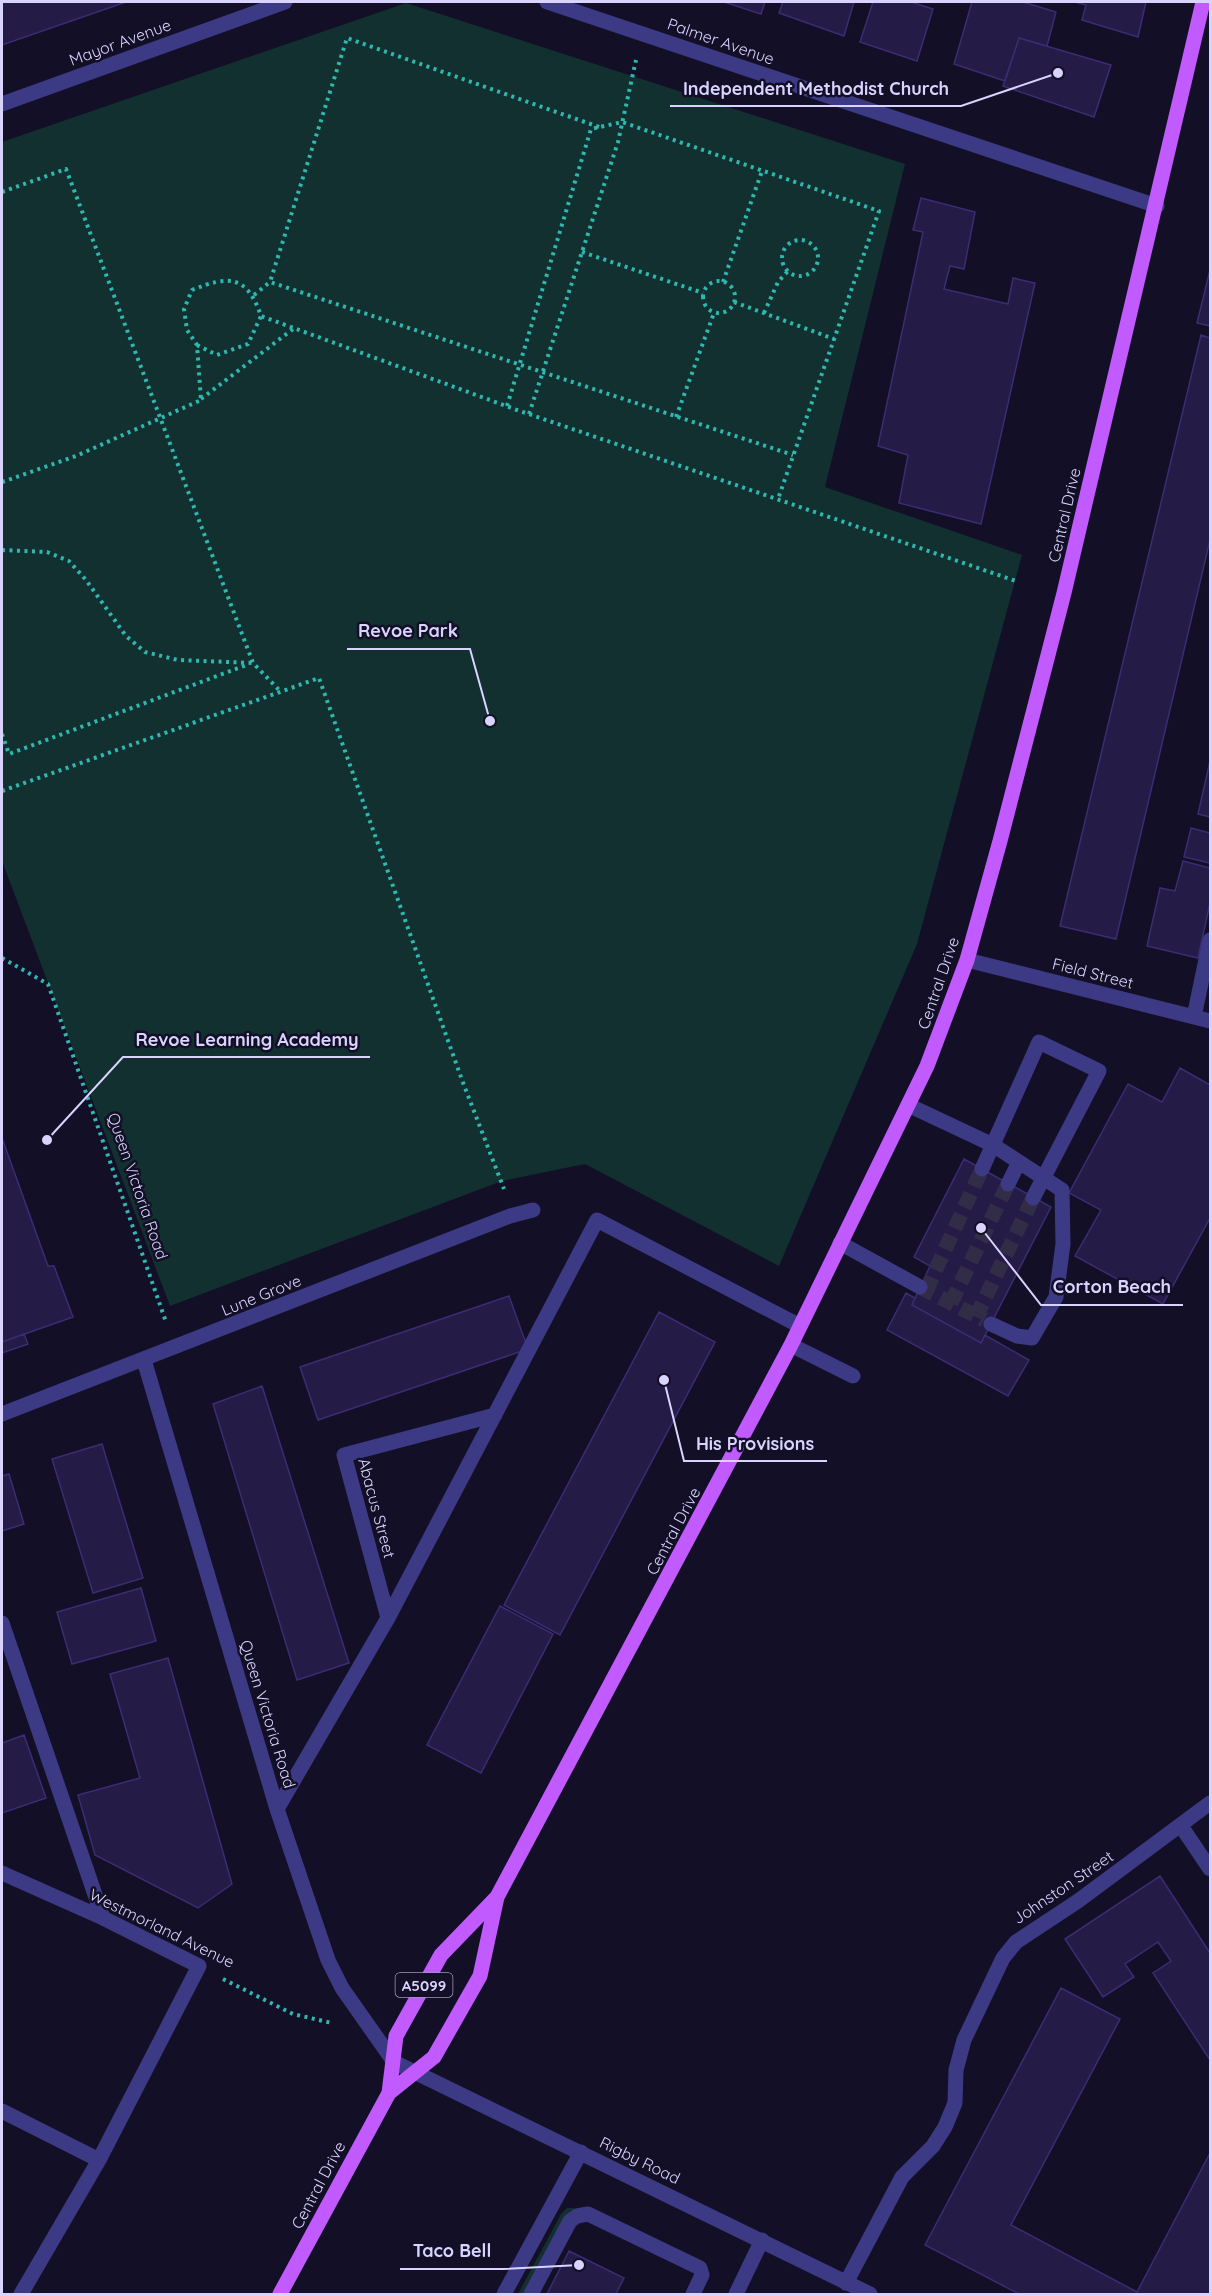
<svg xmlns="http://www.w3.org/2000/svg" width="1212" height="2296" viewBox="0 0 1212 2296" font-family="Quicksand,sans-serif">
	<rect width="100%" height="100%" fill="#130f26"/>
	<path fill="#12302f" d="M406,3L905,164L825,487L1022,555L917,944L779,1266L585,1164L502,1181L170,1306L2,861V142Z
		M567,2208H573L588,2214L577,2216L531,2294H518L561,2214Z"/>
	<path fill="#241b47" stroke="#3b2d73" stroke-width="1.5" d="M2,2H126L2,45Z
		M724,2H765L761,14Z
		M783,2H854L844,36L779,13Z
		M873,2H911L933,9L917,61L860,42Z
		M972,2H1023L1056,12L1047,46L1019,38L1005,81L954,64Z
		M1075,2H1146L1138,37L1082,20L1086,5Z
		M1019,38L1111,65L1094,117L1003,86Z
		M921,198L975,212L964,269L950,266L944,289L1008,304L1013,278L1035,283L981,524L899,503L908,455L878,446L923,232L913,230Z
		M1210,270V326L1197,323Z
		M1201,335L1210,338V540L1116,939L1060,926Z
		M1210,761V817L1198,814Z
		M1191,828L1210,833V863L1184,857Z
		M1183,861L1210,868V903L1198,958L1147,946L1160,888L1175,891Z
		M1180,1068L1210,1085V1218L1163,1304L1075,1256L1101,1210L1069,1193L1128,1084L1162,1102Z
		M2,1138L48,1266H54L73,1317L2,1342Z
		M964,1159L1051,1207L981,1343L912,1305L930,1266L914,1257Z
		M906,1293L915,1298L912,1305L981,1343L985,1335L1029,1360L1008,1396L887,1330Z
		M509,1296L528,1349L318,1420L300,1367Z
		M659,1312L715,1342L560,1635L504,1605Z
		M24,1334L28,1344L2,1353V1342Z
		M262,1386L349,1663L297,1680L213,1404Z
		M102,1444L143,1578L93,1593L52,1459Z
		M9,1474L24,1524L2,1531V1476Z
		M141,1588L156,1641L72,1664L57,1612Z
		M500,1606L553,1634L481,1773L427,1745Z
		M168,1658L232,1884L198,1908L95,1855L78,1795L140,1778L110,1674Z
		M24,1735L46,1798L2,1813V1743Z
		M1160,1876L1210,1953V2060L1153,1973L1171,1961L1158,1942L1125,1964L1134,1977L1103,1997L1065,1939Z
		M1061,1988L1120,2019L1011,2225L1137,2292L1210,2153V2294H1019L925,2245Z
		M569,2251L624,2278L616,2294H547Z"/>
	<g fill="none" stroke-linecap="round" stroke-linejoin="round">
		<path stroke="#312d47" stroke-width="15" stroke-dasharray="15 8" stroke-linecap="butt" d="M920,1287L984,1320
			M926,1291L982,1169
			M951,1303L1008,1184
			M976,1317L1033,1198"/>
		<path stroke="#2fb8b0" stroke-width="4" stroke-dasharray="3 4.5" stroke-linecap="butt" d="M599,127L347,38L270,282L793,455
			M2,192L66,169L253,663L281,692
			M782 258a18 18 0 1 1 36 0a18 18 0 1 1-36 0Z
			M582,252L703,293
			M703 297a16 16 0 1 1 32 0a16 16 0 1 1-32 0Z
			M723,282L762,171
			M254,295L270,282
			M734,302L834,339
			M764,313L778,282L788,271
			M197,345L217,355L248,344L261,316
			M201,399L293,329
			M507,406L591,129L622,122L879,211L778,499
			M529,414L618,142L636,60
			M676,417L714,313
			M2,482L76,456L201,400L197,345L187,330L184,309L192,290C229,275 247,275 261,316L517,410L1016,581
			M2,550L47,552L69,561L86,580L126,636L145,652L178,660L253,663
			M2,734L9,754L249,664
			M2,791L319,678L462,1080L504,1189
			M2,958L48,984L166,1322
			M223,1979L293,2014L332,2023"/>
		<path stroke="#3d3a85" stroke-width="15" d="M547,2L1157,206
			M2,104L285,2
			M967,960L1210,1021
			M1194,1017L1210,940
			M908,1105L993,1145L1062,1190L1063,1244L1056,1297L1032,1338L1017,1336L991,1324
			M982,1169L1039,1042L1099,1071L1033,1198
			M1008,1184L1019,1162
			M840,1243L920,1287
			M791,1345L853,1376
			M144,1360L277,1809L328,1960L342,1988L394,2062L870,2294
			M2,1414L510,1216L533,1210
			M388,1618L344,1455L495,1415
			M2,1623L103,1918
			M277,1809L388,1618L597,1220L800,1326
			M1181,1826L1210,1869
			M2,1873L103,1918L199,1966L99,2160L21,2294
			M2,2111L99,2160
			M846,2283L902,2177L933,2146L945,2127L955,2103L956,2070L964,2040L1003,1958L1016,1942L1078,1901L1210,1803
			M504,2294L581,2152
			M531,2294L570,2221L577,2216L588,2214L700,2268L702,2275L693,2294
			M736,2294L762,2240"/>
		<path stroke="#c25bff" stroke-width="15" d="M389,2093L434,2057L480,1976L497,1897
			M280,2294L389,2093L396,2036L441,1955L497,1897L791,1345L927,1066L967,960L1000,841L1064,593L1203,2"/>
	</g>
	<g text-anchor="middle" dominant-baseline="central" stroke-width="5" stroke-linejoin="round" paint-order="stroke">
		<rect fill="#130f26" stroke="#9e99be" stroke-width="1.5" x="395.5" y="1973" width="57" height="24" rx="4.5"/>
		<g font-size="15" font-weight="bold" fill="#d9d4ff">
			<text x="424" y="1985">A5099</text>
		</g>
		<g font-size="16" fill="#d9d4ff" stroke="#130f26">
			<text transform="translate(721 41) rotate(19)">Palmer Avenue</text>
			<text transform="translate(120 42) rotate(-20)">Mayor Avenue</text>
			<text transform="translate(1064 515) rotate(-77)">Central Drive</text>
			<text transform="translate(1093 973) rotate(14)">Field Street</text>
			<text transform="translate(938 983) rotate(-71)">Central Drive</text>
			<text transform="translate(138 1186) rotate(71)">Queen Victoria Road</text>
			<text transform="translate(261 1295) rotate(-22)">Lune Grove</text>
			<text transform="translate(377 1508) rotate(75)">Abacus Street</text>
			<text transform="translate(673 1531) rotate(-62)">Central Drive</text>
			<text transform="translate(268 1714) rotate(73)">Queen Victoria Road</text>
			<text transform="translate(1063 1887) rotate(-34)">Johnston Street</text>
			<text transform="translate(162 1928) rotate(26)">Westmorland Avenue</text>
			<text transform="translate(640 2160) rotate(26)">Rigby Road</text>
			<text transform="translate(318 2185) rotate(-62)">Central Drive</text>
		</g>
	</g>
	<path fill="none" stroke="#d9d4ff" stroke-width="2" d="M1058 73L961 106H670M490 721L470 649H347M47 1140L123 1057H370M981 1228L1041 1305H1183M664 1380L684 1461H827M579 2265L503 2269H400"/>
	<g fill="#d9d4ff" stroke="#130f26" stroke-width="2">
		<circle cx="1058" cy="73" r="6"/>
		<circle cx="490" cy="721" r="6"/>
		<circle cx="47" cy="1140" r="6"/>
		<circle cx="981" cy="1228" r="6"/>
		<circle cx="664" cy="1380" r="6"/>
		<circle cx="579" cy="2265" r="6"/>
	</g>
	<g font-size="18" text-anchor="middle" font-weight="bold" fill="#d9d4ff" stroke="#130f26" stroke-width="5" stroke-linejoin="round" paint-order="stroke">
		<text x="816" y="95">Independent Methodist Church</text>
		<text x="408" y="637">Revoe Park</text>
		<text x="247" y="1046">Revoe Learning Academy</text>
		<text x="1112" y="1293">Corton Beach</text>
		<text x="755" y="1450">His Provisions</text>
		<text x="452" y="2257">Taco Bell</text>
	</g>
	<rect width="1212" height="2296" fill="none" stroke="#d9d4ff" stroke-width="6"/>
</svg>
